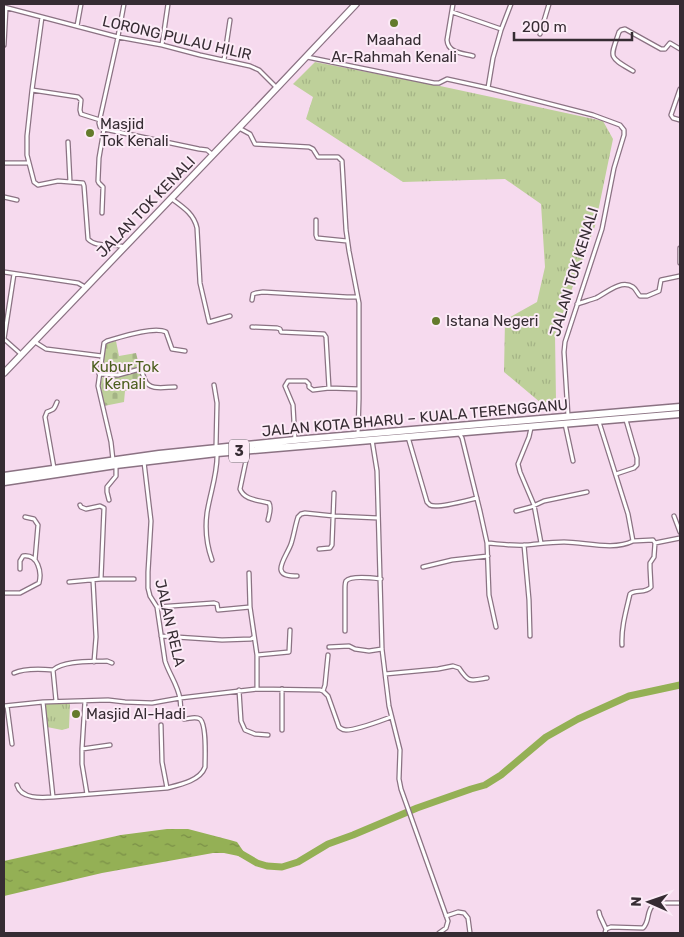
<svg xmlns="http://www.w3.org/2000/svg" width="684" height="937" viewBox="0 0 684 937" font-family="Rubik,sans-serif">
	<defs>
		<pattern id="grass-tufts" width="24" height="20" patternUnits="userSpaceOnUse" patternTransform="scale(1.25)"><rect width="24" height="20" fill="#bed09a"/><path d="M3 7l-1-3M5 7V3M7 7l1-3M15 17l-1-3M17 17v-4M19 17l1-3" fill="none" stroke="#a4b385"/></pattern>
		<pattern id="cemetery-stones" width="16" height="16" patternUnits="userSpaceOnUse" patternTransform="scale(1.25)"><rect width="16" height="16" fill="#bed09a"/><path d="M2 7V4a2 2 0 0 1 4 0v3zM10 15v-3a2 2 0 0 1 4 0v3z" fill="#a4b385"/></pattern>
		<pattern id="water-ripples" width="26" height="14" patternUnits="userSpaceOnUse" patternTransform="scale(1.25)"><rect width="26" height="14" fill="#94b055"/><path d="M2 4q2-2 4 0t4 0M15 11q2-2 4 0t4 0" fill="none" stroke="#7a8f47"/></pattern>
	</defs>
	<rect width="100%" height="100%" fill="#f6daee"/>
	<path fill="url(#grass-tufts)" d="M315,62L440,86L603,121L613,139L595,226L555,335L556,401L541,403L504,372L505,320L537,302L545,267L541,204L505,179L403,182L306,119L313,97L293,84Z
		M70,703L69,728L62,730L47,727L45,704Z"/>
	<path fill="url(#cemetery-stones)" d="M116,341L119,356L136,353L144,384L143,387L125,391L124,402L104,406C102,395 98,386 103,376L110,374L109,367H103L104,349L106,344Z"/>
	<path fill="url(#water-ripples)" d="M167,829H188L230,840L237,842L248,858L224,853H213L102,873L4,896V861L121,835Z"/>
	<g fill="none" stroke-linecap="round" stroke-linejoin="round">
		<path stroke="#94b055" stroke-width="7" d="M240,853L257,863L267,866L282,867L298,862L328,844L353,835L417,808L471,789L485,785L501,775L546,737L578,719L629,696L680,685"/>
		<defs>
			<path id="street" d="M124,4L117,42L99,123L100,127L104,129L199,149L207,150L213,155
				M453,4L447,40C448,53 462,53 473,56
				M4,7L118,37L162,45L200,55L250,66L259,70L277,88
				M452,12L501,29
				M42,17L32,90L27,136V155L34,182L38,185L58,181L83,183L84,186L88,239C96,248 113,243 124,247
				M77,26L81,4
				M540,34L549,4
				M4,45L6,8
				M162,45L168,4
				M307,57L434,83H439L447,79L488,88L593,115L620,125L624,130V135L614,168L602,229L565,342L564,352L568,416
				M224,60L230,20
				M633,71C608,56 610,59 619,32L621,30L625,29L661,49H665L670,43L680,49
				M488,88L493,58L501,30L511,4
				M680,89L671,115L673,118L680,120
				M32,90L78,97L81,100L80,110L81,114L100,120
				M239,128L250,134L255,144L309,147L313,149L318,157H338L342,161L346,230L349,251L359,303V399L358,434
				M68,142L70,182
				M4,163H28
				M4,197L17,200
				M172,199C183,207 194,214 197,228L200,283L209,322L230,316
				M102,213L103,187L99,183L98,181L99,158L104,129
				M316,220V235L317,238L347,241
				M680,248V263
				M4,272L78,283L85,287
				M252,300L253,294L256,293L263,292L347,297H357
				M577,304C583,302 590,300 596,298C606,293 621,279 633,287C636,289 637,293 640,296H647L659,291L661,280L680,276
				M252,327L277,328L280,329L281,332L324,334L326,337L329,388
				M4,339L14,274
				M4,339L22,355
				M35,342L46,349L102,356
				M99,374L118,375L140,369C143,373 143,376 145,380C149,391 165,387 175,387
				M214,385L217,403L216,447
				M599,422L628,514L633,541L653,540L655,543L654,557L650,563V568L651,587C645,594 636,589 630,594C626,611 621,628 622,645
				M565,424L573,461
				M531,428L529,437L518,464L520,472L534,505L541,543
				M459,433L462,438L480,511L487,543L489,595L496,627
				M408,437L427,502C428,503 429,504 430,505C437,509 468,500 477,498
				M295,440L293,405L285,386L288,381H306L309,384V387L313,390L329,388L359,389
				M372,440L377,471L382,649L389,706L400,750L399,779L401,789L448,921L446,928L439,933
				M248,451L240,489C244,500 258,500 269,503C272,508 269,515 268,520
				M113,460L111,442L98,386L104,343L107,341C121,337 154,326 166,332L172,349L185,351
				M54,468L45,417L47,412C55,409 54,409 57,402
				M616,474L634,468L637,465V458L626,420
				M109,500L107,492V487L116,476V466
				M80,505L81,507L86,509L100,506L104,508L101,579
				M516,511L531,507L544,501L587,492
				M674,516L680,532
				M25,517L34,519L38,525L35,560
				M487,543C500,544 513,546 526,545C538,544 551,542 564,542C585,542 613,551 633,541
				M655,543L680,538
				M524,545L529,600L530,636
				M319,549L330,548L332,545L334,493
				M212,560C207,546 205,528 207,513C210,493 218,473 217,453
				M423,567L452,560L488,556
				M249,573L250,607L257,655V689
				M297,576C268,577 286,558 291,544C294,535 295,526 298,517L301,514L305,513L334,516L378,518
				M93,580L96,637L94,662
				M69,582L101,579H134
				M4,593H20L39,583C42,572 38,554 23,556L20,561V569
				M157,607L214,603L217,604L218,610L250,607
				M345,631V589C345,586 345,583 346,581C351,575 373,578 381,579
				M161,636L222,640L251,639L254,637
				M329,647L349,646L355,649L369,651L382,649
				M257,655L289,652L290,630
				M14,673C25,668 41,669 53,670
				M385,674L438,669L453,666L459,668C469,683 470,681 487,678
				M239,690L241,721L245,730L255,734L268,735
				M323,691L325,685L328,655
				M56,701L53,670C65,660 92,662 107,661L112,663
				M85,701L82,749V764L87,794
				M43,702L108,700L125,702L152,703L180,698L257,689L320,690L323,691L328,696L339,727C342,729 342,730 346,730C357,730 380,721 391,717
				M4,706L43,702L53,797
				M7,706L12,744
				M161,725L162,762L167,788
				M282,730V689
				M82,749L110,745
				M17,785C21,799 41,798 53,797L167,788C179,785 200,781 205,767C205,758 207,725 200,719C195,716 189,719 184,719C180,713 181,706 180,699C178,685 169,674 165,661L157,607L150,596L148,588V572L151,521L144,462
				M599,912L600,916L606,929L605,933
				M446,916L458,912L464,913L468,918L470,933
				M606,929L611,927L643,928C650,921 646,912 653,905L663,903H680"/>
			<path id="primary" d="M4,373L252,114L356,4"/>
			<path id="highway" d="M4,476L159,454L295,440L680,407
				M4,482L116,465L217,453L680,414"/>
		</defs>
		<use href="#street" stroke="#8b7283" stroke-width="5.5"/>
		<use href="#primary" stroke="#8b7283" stroke-width="8"/>
		<use href="#highway" stroke="#8b7283" stroke-width="9"/>
		<use href="#street" stroke="#fff" stroke-width="3"/>
		<use href="#primary" stroke="#fff" stroke-width="5.5"/>
		<use href="#highway" stroke="#fff" stroke-width="6"/>
	</g>
	<g fill="#647b2c" stroke="#fcebf7" stroke-width="2">
		<circle cx="394" cy="23" r="5"/>
		<circle cx="90" cy="133" r="5"/>
		<circle cx="436" cy="321" r="5"/>
		<circle cx="76" cy="714" r="5"/>
	</g>
	<g text-anchor="middle" dominant-baseline="central" stroke-width="4" stroke-linejoin="round" paint-order="stroke">
		<rect fill="#fcebf7" stroke="#71656e" stroke-width="1" x="229" y="439.5" width="20" height="23" rx="4"/>
		<g font-size="14" font-weight="bold" fill="#362c33">
			<text x="239" y="451">3</text>
		</g>
		<g font-size="15" fill="#362c33" stroke="#fcebf7">
			<text transform="translate(177 38) rotate(13)">LORONG PULAU HILIR</text>
			<text transform="translate(146 207) rotate(-46)">JALAN TOK KENALI</text>
			<text transform="translate(574 272) rotate(-73)">JALAN TOK KENALI</text>
			<text transform="translate(415 418) rotate(-5)">JALAN KOTA BHARU – KUALA TERENGGANU</text>
			<text transform="translate(170 623) rotate(77)">JALAN RELA</text>
		</g>
		<g font-size="15" fill="#362c33" stroke="#fcebf7" text-anchor="start">
			<text x="394" y="40" text-anchor="middle">Maahad<tspan x="394" dy="17">Ar-Rahmah Kenali</tspan></text>
			<text x="100" y="124">Masjid<tspan x="100" dy="17">Tok Kenali</tspan></text>
			<text x="446" y="321">Istana Negeri</text>
			<text x="86" y="714">Masjid Al-Hadi</text>
		</g>
		<g font-size="15" fill="#4d5f1f" stroke="#fcebf7">
			<text x="125" y="367">Kubur Tok<tspan x="125" dy="17">Kenali</tspan></text>
		</g>
	</g>
	<rect width="684" height="937" fill="none" stroke="#362c33" stroke-width="10"/>
	<g transform="translate(649 902) rotate(272)" stroke="#fcebf7" stroke-width="4" paint-order="stroke">
	<path d="M0-4L9 19L0 12L-9 19Z" fill="#362c33"/>
	<text y="-8" font-size="14" font-weight="bold" text-anchor="middle" fill="#362c33">N</text>
	</g>
	<path d="M514 32v8h118v-8" fill="none" stroke="#362c33" stroke-width="2.5"/>
	<text x="522" y="32" font-size="15" fill="#362c33" stroke="#fcebf7" stroke-width="4" paint-order="stroke">200 m</text>
</svg>
